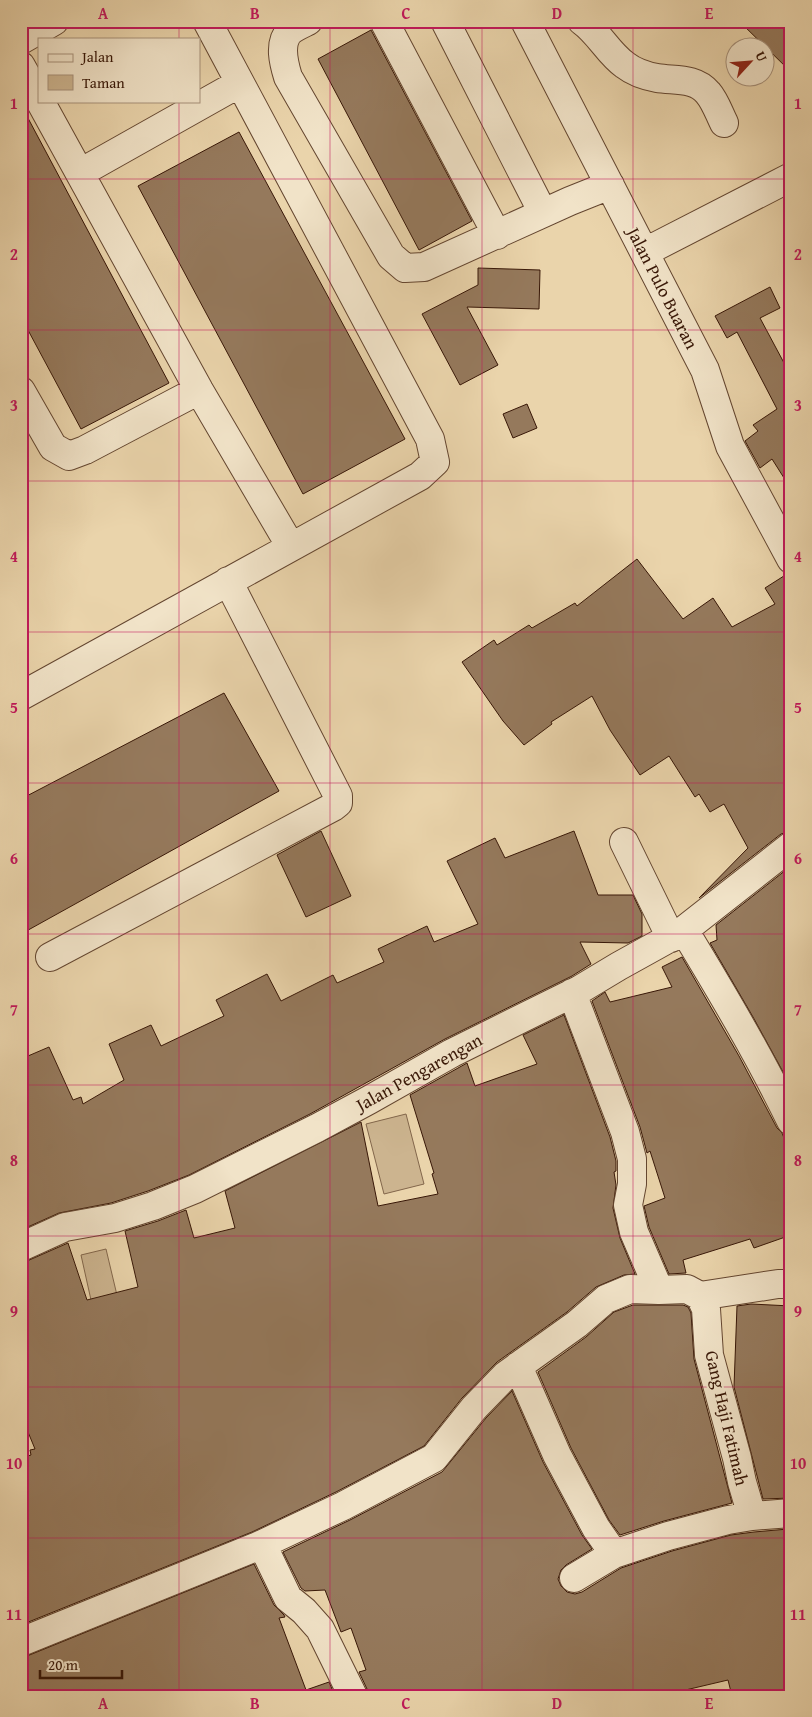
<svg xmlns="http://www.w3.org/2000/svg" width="812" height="1717" viewBox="0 0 812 1717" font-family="'Gentium Book Plus',serif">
	<rect width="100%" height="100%" fill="#ead4ab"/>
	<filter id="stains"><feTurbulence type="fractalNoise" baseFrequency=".004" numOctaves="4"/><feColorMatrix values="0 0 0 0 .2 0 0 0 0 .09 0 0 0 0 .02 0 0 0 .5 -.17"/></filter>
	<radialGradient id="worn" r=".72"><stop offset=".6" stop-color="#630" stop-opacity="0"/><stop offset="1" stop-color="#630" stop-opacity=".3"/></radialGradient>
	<path fill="#ccb48f" stroke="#82664b" d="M406,1114L424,1184L384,1194L366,1124Z
		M106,1249L121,1312L95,1318L81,1255Z"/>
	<path fill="#95795c" stroke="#381707" d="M739,21H791V72Z
		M371,30L472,221L419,250L318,59Z
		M21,105L169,383L81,429L21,317Z
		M239,132L405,439L303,494L138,186Z
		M478,268L540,270L539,309L467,307L498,365L460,385L422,314L478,285Z
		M770,287L780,308L760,318L791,376V489L772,459L760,468L745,441L758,431L753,425L777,409L737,332L727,338L715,316Z
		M527,404L537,428L513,438L503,414Z
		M637,559L683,619L713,598L732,627L775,604L765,588L787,574L791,575V831L781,834L699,898L748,848L724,804L710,812L699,794L695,797L669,756L640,775L610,730L592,696L551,722L552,724L524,745L503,721L462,662L494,640L497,645L529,625L532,628L575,603L577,606Z
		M224,693L279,791L21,934V799Z
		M321,831L351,896L306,917L277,855Z
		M574,831L598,895H633L642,914V936L628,943L580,942L591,964L572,976L445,1039L310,1114L189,1175L148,1191L111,1203L59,1213L21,1230V1059L49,1047L73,1100L81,1097L83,1104L124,1080L109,1044L151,1025L161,1046L224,1016L216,1000L267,974L281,1001L333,975L337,983L384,962L378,949L427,926L434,942L478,924L447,861L495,838L505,858Z
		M791,866V1080L788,1081L753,1017L710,943L717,940L716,925Z
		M682,957L739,1056L777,1128L782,1133L791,1156V1235L754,1248L750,1239L683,1260L686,1273L669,1274L649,1227L644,1206L665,1198L650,1151L647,1153L640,1127L592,1001L605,992L610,1002L672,987L662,967Z
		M564,1015L610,1137L616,1161V1171L614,1172L616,1185L613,1208L620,1238L635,1274L624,1275L596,1287L567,1312L497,1362L462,1398L424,1446L336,1492L252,1532L21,1625V1458L31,1455L30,1450L35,1449L21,1415V1262L27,1261L68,1243L87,1300L138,1287L125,1231L158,1221L186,1210L194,1238L235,1228L225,1191L361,1122L378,1206L438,1194L432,1174L434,1173L410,1095L467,1063L475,1086L537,1064L523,1035Z
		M751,1304L791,1306V1498L763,1499L734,1387L737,1306Z
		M633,1305H683L688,1307L691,1313L694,1359L732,1503L664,1521L620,1535L609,1520L571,1448L538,1372L586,1337L614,1312Z
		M512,1391L543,1462L582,1535L592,1549L566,1565L561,1570L558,1579L561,1586L567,1592L575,1594L582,1592L621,1568L672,1551L731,1535L754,1532L788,1529L791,1547V1696H732L728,1680L660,1696H368L367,1689L359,1672L366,1670L351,1628L341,1632L325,1590L305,1591L301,1588L283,1552L350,1520L442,1472L486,1418Z
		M254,1564L274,1605L284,1615L285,1617L279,1618L306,1690L329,1682L335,1696H21V1657L27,1656Z"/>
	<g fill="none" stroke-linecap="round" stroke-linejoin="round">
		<defs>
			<path id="minor" d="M308,21C302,24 295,27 290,31C278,43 284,64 288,77L391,256L405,268L424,267L570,201L610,185
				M384,21L497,235
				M445,21L543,213
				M525,21L705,370L730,446L791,559
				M582,21C599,33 608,53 625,65C634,72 646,76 657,78C674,81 695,77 708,93C715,101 719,113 724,123
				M21,40L54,21
				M21,66L39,98
				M40,101L199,390L291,547
				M80,173L240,83
				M645,252L791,177
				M21,391L53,447L69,456L85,450L199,390
				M21,696L420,476L435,462L430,439L207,21
				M624,842L671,938
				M684,930C722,993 759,1055 791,1121
				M50,957L333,807L338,803V796L228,581
				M572,993L625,1132L632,1159V1184L628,1205L634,1232L659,1290L687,1289L700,1296L706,1309L709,1355L737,1458L742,1482L752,1516L791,1513
				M21,1247L65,1227L115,1218L153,1206L195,1189L317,1128L369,1100L452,1053L579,990L619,966L684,930L791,846
				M700,1296L778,1284H791
				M518,1366L557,1455L596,1528L614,1554
				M262,1544L288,1598L304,1611L320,1629L353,1696
				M574,1578L614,1554L668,1536L728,1520L752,1516
				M21,1642L258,1546L343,1506L434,1458L474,1408L506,1375L577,1324L606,1299L630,1289L659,1290"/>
		</defs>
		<use href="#minor" stroke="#644630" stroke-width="30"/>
		<use href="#minor" stroke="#f1e3c8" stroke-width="28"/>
	</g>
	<path fill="none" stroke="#c2185b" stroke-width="1" stroke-opacity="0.55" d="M179,21V39M330,21V1696M482,21V1696M633,21V1696M179,101V1696M21,179H791M21,330H791M21,481H791M21,632H791M21,783H791M21,934H791M21,1085H791M21,1236H791M21,1387H791M21,1538H791"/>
	<g text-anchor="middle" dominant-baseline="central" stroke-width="4" stroke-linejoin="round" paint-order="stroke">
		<g font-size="18" fill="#381707" stroke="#f1e3c8">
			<text transform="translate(663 288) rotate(63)">Jalan Pulo Buaran</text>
			<text transform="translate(419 1072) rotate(-29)">Jalan Pengarengan</text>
			<text transform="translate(727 1418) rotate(77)">Gang Haji Fatimah</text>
		</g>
	</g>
	<rect width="812" height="1717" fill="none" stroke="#ead4ab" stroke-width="55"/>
	<rect x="38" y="38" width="162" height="65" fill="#f1e3c8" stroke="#a7917b"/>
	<rect x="48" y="54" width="25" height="8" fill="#f1e3c8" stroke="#a7917b"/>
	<text x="82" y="62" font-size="15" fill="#381707">Jalan</text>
	<rect x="48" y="75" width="25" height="15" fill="#ccb48f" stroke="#a7917b"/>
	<text x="82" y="88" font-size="15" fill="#381707">Taman</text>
	<g transform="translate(750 62) rotate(64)"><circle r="24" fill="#f1e3c8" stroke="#a7917b"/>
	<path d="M0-4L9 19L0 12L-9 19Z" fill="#8f2418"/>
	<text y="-8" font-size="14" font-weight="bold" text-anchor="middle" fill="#381707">U</text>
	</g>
	<path d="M40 1670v8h82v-8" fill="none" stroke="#381707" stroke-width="2.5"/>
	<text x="48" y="1670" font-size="15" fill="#381707" stroke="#f1e3c8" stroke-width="4" paint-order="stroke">20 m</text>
	<rect x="28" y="28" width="756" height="1662" fill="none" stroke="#c2185b" stroke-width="2"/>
	<g font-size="16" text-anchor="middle" font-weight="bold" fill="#c2185b">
		<text x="103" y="19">A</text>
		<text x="255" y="19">B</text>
		<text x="406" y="19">C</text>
		<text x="557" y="19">D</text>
		<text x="709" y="19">E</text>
		<text x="14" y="109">1</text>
		<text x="798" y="109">1</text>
		<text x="14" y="260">2</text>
		<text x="798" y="260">2</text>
		<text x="14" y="411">3</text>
		<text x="798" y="411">3</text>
		<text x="14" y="562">4</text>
		<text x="798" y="562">4</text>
		<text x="14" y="713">5</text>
		<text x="798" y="713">5</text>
		<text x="14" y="864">6</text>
		<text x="798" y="864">6</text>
		<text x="14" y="1015">7</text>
		<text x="798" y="1015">7</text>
		<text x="14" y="1166">8</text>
		<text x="798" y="1166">8</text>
		<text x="14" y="1317">9</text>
		<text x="798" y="1317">9</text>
		<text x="14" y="1469">10</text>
		<text x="798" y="1469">10</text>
		<text x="14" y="1620">11</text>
		<text x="798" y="1620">11</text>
		<text x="103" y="1709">A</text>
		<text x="255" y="1709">B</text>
		<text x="406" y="1709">C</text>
		<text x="557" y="1709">D</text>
		<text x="709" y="1709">E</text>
	</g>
	<rect width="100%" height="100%" filter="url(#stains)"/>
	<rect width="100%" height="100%" fill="url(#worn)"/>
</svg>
